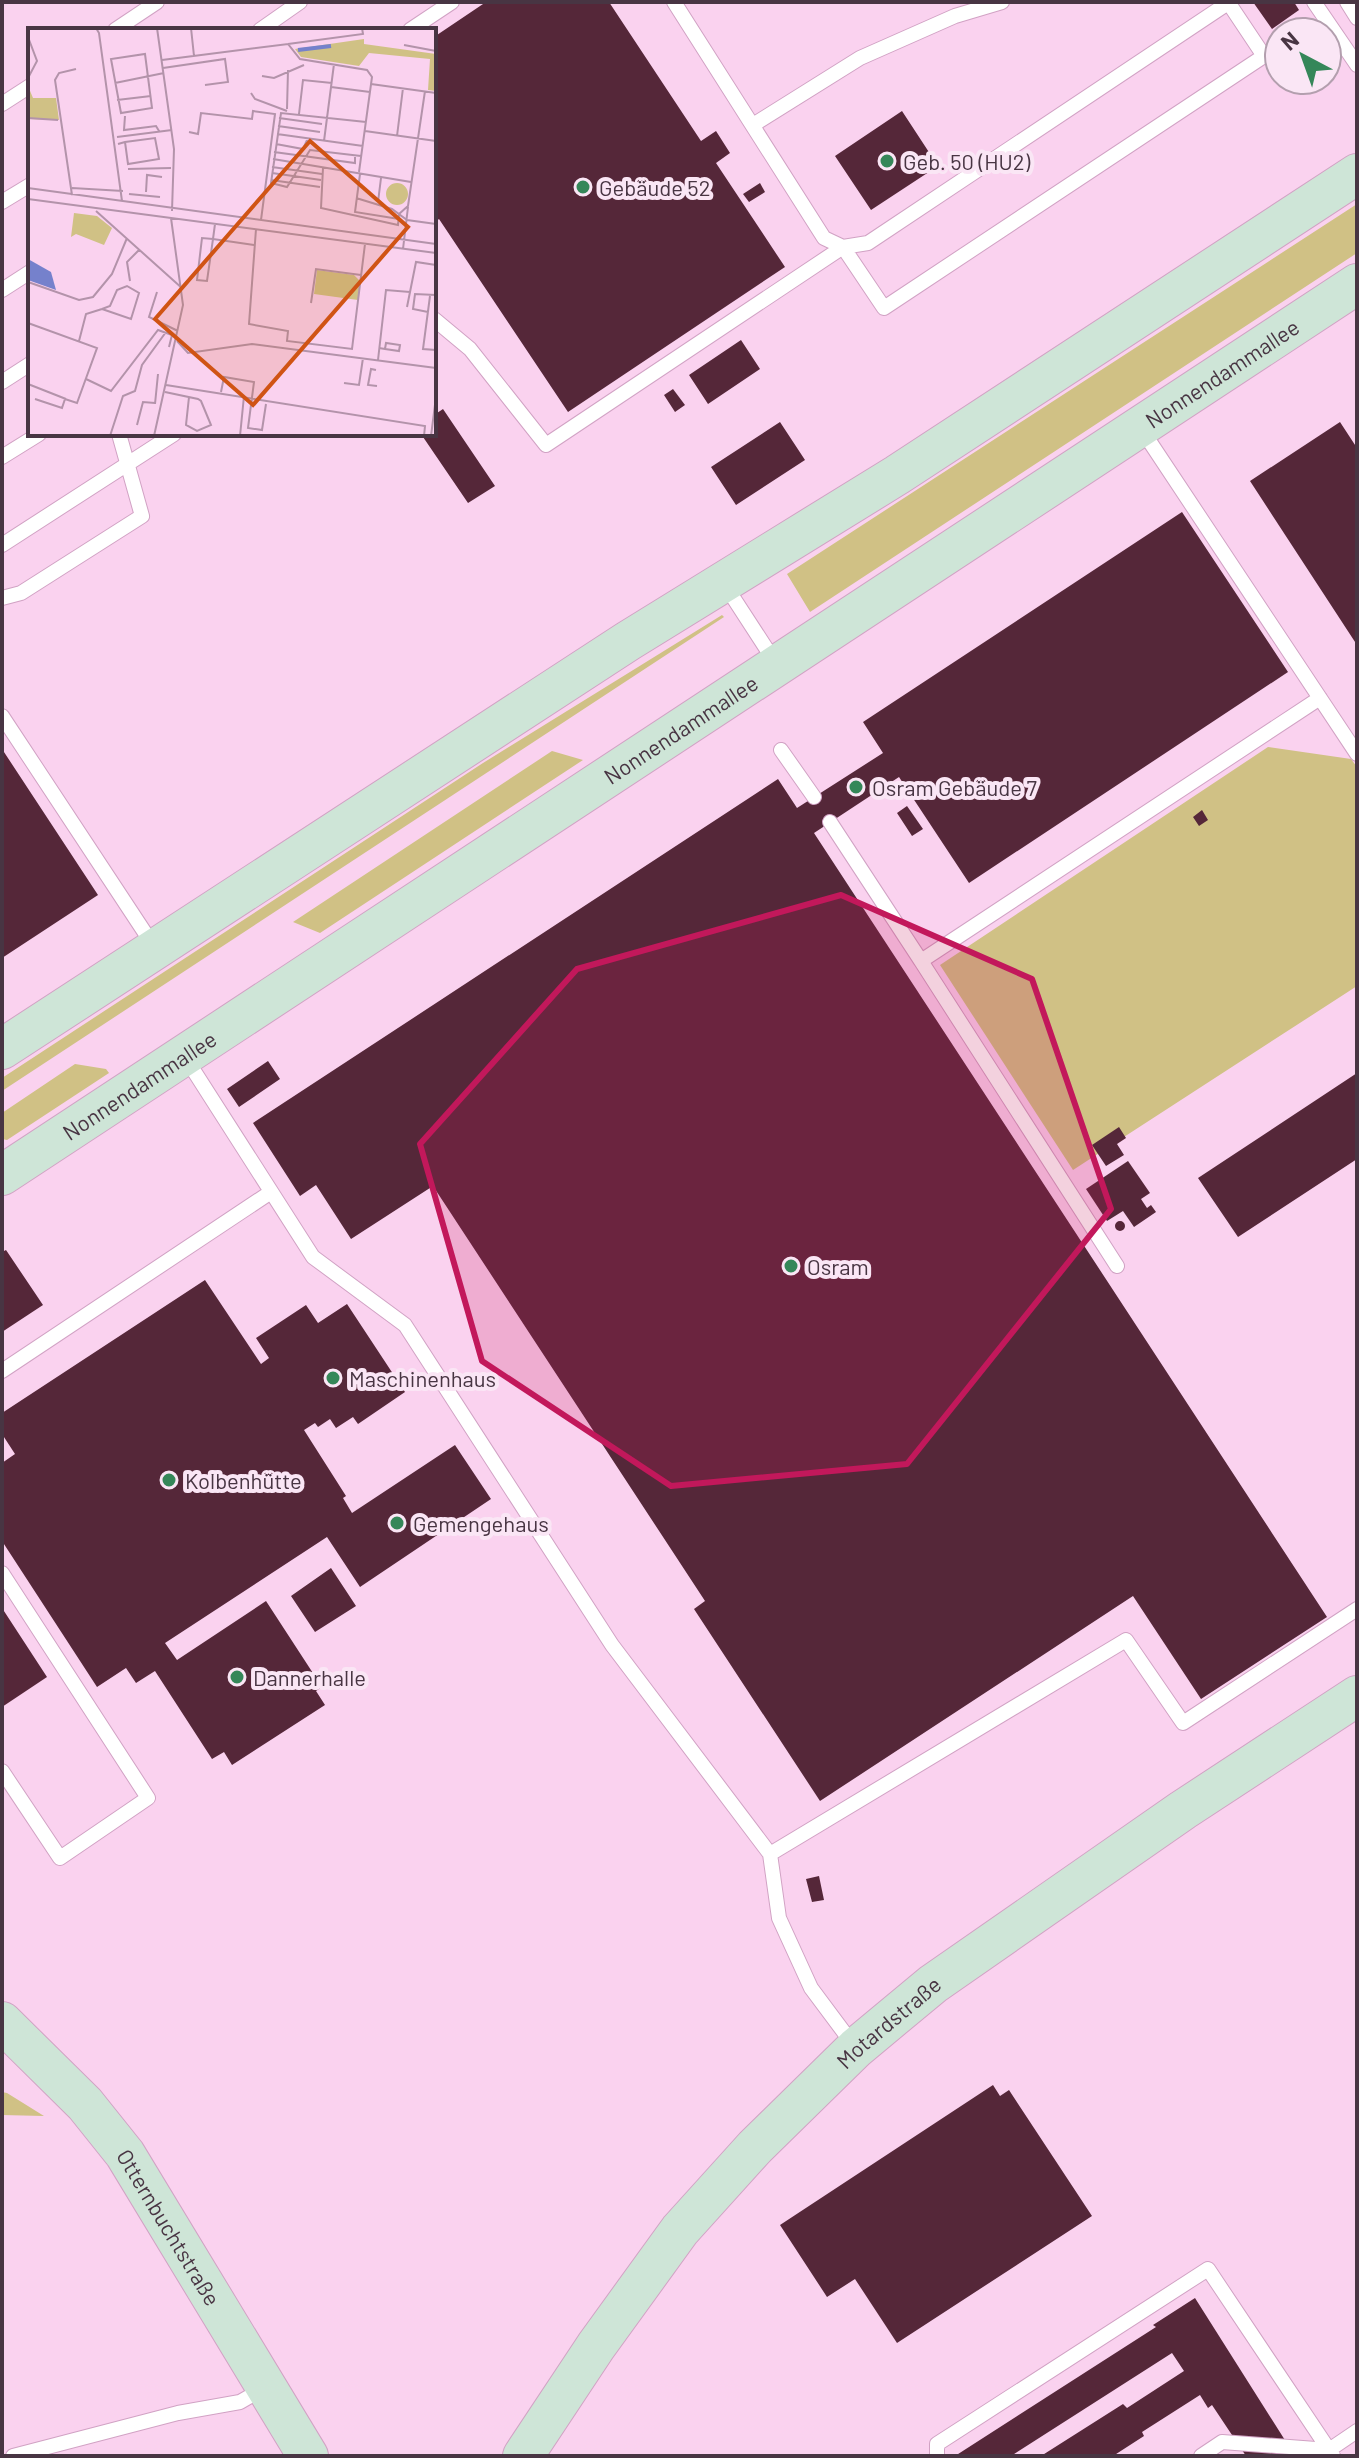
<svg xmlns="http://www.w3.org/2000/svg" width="1359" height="2458" viewBox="0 0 1359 2458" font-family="Barlow,sans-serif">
	<rect width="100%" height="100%" fill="#fad2ef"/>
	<path fill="#d0c185" d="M1357,204V253L810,612L787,574Z
		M722,615L724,617L2,1091V1078L483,763Z
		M1268,747L1351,759L1357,767V986L1073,1170L940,965Z
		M552,751L583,760L320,933L293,922Z
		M75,1064L106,1069L109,1073L7,1140L2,1139V1113Z
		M2,2092L7,2093L44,2116L2,2115Z"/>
	<path fill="#552739" d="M486,2H609L701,141L716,131L730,153L716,163L785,267L568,412L439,219L434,223V37Z
		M1253,2H1294L1299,10L1272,29Z
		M902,111L938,166L871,210L835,156Z
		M760,183L765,192L749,202L743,194Z
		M741,340L760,369L708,404L689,375Z
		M673,389L685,405L675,412L664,395Z
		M443,409L495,486L468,503L421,434H434V415Z
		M780,422L805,460L736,505L711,467Z
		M1340,422L1357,448V645L1250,481Z
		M1182,512L1288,672L969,883L899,777L814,833L1327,1617L1201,1699L1133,1596L820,1801L694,1609L705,1601L433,1186L351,1239L316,1185L300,1196L253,1123L778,779L797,808L883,753L863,722Z
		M2,749L98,895L2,958Z
		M907,806L923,829L912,836L897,813Z
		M1202,810L1208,820L1199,826L1193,817Z
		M268,1061L280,1079L239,1107L227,1089Z
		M1357,1073V1159L1238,1237L1198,1178Z
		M1119,1127L1126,1138L1117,1144L1124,1155L1106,1166L1092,1145Z
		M1128,1161L1150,1193L1141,1199L1147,1208L1151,1205L1156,1212L1134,1227L1123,1211L1107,1221L1086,1189Z
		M1115 1226a5 5 0 1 1 10 0a5 5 0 1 1-10 0Z
		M6,1250L43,1305L2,1332V1252Z
		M205,1280L261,1364L269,1358L256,1338L306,1305L318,1323L347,1304L405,1392L358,1424L353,1417L336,1428L330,1419L318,1427L315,1423L304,1430L346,1496L343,1498L352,1513L455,1445L491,1499L360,1587L327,1537L165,1643L177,1660L266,1601L322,1687L316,1691L325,1705L232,1765L224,1752L212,1759L155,1671L136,1683L126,1668L97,1687L2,1541V1463L15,1454L2,1434V1413Z
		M331,1568L356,1606L315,1632L291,1596Z
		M2,1608L47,1677L2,1707Z
		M819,1876L824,1900L812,1902L806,1879Z
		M993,2085L1000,2096L1009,2090L1092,2216L897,2343L855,2279L827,2297L780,2225Z
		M1195,2298L1295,2456H1246L1212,2405L1208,2408L1200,2395L1142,2432L1144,2436L1113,2456H1041L1123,2404L1127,2408L1184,2371L1172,2353L1011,2456H955L1156,2327L1153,2325Z"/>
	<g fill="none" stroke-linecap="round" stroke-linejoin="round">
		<defs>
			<path id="lane" d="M674,2L824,238L843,247L868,243L1228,3
				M1314,2L1357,65
				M1347,2L1357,18
				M115,30L157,2
				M260,30L300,2
				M410,30L452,2
				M2,104L30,86
				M753,125L860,58L955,16L1002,2
				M2,202L30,185
				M2,290L30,272
				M434,319L470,349L546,445L843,247L884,308L1264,56L1228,2
				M2,382L30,364
				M1140,427L1357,754
				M2,457L39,434
				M2,545L174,434
				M725,585L777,665
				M2,598L21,593L142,516L119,434
				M2,716L155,948
				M781,750L814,797
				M830,822L921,961
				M185,1057L313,1257L405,1325L612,1645L770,1854L1126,1640L1183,1723L1357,1609
				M1117,1266L921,961L1320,698
				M2,1371L271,1192
				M2,1573L148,1798L60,1858L2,1771
				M770,1854L779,1918L811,1988L855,2047
				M13,2456L178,2413L240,2402L266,2387
				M937,2456V2444L1208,2269L1333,2456
				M1201,2456L1222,2442L1329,2450L1357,2431"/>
			<g id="secondary">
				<path d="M2,1049L628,641L897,475L1357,174"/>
				<path id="s1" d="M2,1175L1357,284"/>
				<path id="s2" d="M2,2022L85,2104L125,2154L308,2456"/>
				<path id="s3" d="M523,2456L596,2346L680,2230L755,2147L856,2048L933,1984L1183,1810L1357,1696"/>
			</g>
		</defs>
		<use href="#lane" stroke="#d1a2c4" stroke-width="16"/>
		<use href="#secondary" stroke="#d1a2c4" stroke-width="42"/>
		<use href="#lane" stroke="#fff" stroke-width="14"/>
		<use href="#secondary" stroke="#cee5d7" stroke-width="40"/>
	</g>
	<path fill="#c2185b" fill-opacity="0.2" stroke="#c2185b" stroke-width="6" stroke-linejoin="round" d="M841,895L1032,979L1111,1209L907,1464L671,1486L482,1361L420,1144L577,969Z"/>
	<g fill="#358759" stroke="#fae6f5" stroke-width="3">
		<circle cx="887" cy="161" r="8"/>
		<circle cx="583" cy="187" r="8"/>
		<circle cx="856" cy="787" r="8"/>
		<circle cx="791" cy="1266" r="8"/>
		<circle cx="333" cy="1378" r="8"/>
		<circle cx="169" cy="1480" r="8"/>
		<circle cx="397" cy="1523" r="8"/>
		<circle cx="237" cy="1677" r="8"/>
	</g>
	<g text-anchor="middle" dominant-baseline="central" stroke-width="8" stroke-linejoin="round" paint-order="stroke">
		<g font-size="22" fill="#483543" stroke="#fae6f5" text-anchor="start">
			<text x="903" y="161">Geb. 50 (HU2)</text>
			<text x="599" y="187">Gebäude 52</text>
			<text x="872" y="787">Osram Gebäude 7</text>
			<text x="807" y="1266">Osram</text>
			<text x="349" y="1378">Maschinenhaus</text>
			<text x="185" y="1480">Kolbenhütte</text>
			<text x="413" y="1523">Gemengehaus</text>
			<text x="253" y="1677">Dannerhalle</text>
		</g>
		<g font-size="22" fill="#483543" stroke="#fae6f5">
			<text stroke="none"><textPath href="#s1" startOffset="1460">Nonnendammallee</textPath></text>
			<text stroke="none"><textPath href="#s1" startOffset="812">Nonnendammallee</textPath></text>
			<text stroke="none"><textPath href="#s1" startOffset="164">Nonnendammallee</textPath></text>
			<text stroke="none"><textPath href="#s3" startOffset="570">Motardstraße</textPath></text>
			<text stroke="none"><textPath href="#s2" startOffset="266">Otternbuchtstraße</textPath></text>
		</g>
	</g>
	<g transform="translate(28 28)">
		<rect width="408" height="408" fill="#fad2ef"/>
		<path d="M336,11V16L408,26V63L400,62L402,31L341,25L331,38L273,29L267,21ZM0,58L5,70H28L31,92L0,91ZM358 166a11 11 0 1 1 22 0a11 11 0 1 1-22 0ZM46,185L69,188L84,200L76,217L48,206L43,209ZM289,242L326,247L332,253L330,272L286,266Z" fill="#d0c185"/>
		<path d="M0,231L23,244L28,262L0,252Z" fill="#7581cc"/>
		<path fill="none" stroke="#7581cc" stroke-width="4" d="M270,22L303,18"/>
		<path fill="none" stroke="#b393aa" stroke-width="2" d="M51,0H68L71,5L94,173M129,0L146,121L144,183M163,0L166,28M0,9L9,33L0,50M260,16L335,6L334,0M376,17L408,23M117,26L124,80L93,85L83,31ZM134,32L260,16L272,31L339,42L344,49L331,144M135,40L197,31L200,54L177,57M234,48L246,50L276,37M87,55L136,45M343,56L408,65M303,59L342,64M223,65L227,71L259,83M89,72L123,68M259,81L260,42M271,86L275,52L304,55M97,88L96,102L128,98L131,103M0,90L30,92M251,90L294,96M250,98L292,104M337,103L408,113M161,104L170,106L173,85L224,91L225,83L247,86L233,192M249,106L335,118M369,108L375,60M89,109L144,102M296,113L306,36M90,116L97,114L127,110L131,131L100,136L97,114M248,116L275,121L280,110M246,124L327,135V127M333,128L282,122L259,159L243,155L253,85L338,94M245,131L383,154M244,139L294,146M295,140L293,180L370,197L371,186L380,178L397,63M100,141L143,140M244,145L293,152M332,146L327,184L371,191M243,152L292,159M0,160L408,216M44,160L95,163M118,164L119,147L134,149M101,166L132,169M44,167L27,52L31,45L48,41M328,170L364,181L379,192L408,196M0,171L408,225M350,174L353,150M68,183L155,261M187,196L185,211L179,253L169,252L174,210L185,211L226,217M228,201L221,296L260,303L259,313L324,321L337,216M375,221L380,179M102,253L99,234L111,222M0,254L51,272L65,269L84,246L99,210M129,264L121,289L150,303M402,268L395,321L408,322M283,275L288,241L333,247M379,279L388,234L408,237M400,284L385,281L387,266L408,267M0,295L69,320L49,375L37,371L34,380L7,371M51,313L58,286L74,281L82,278L89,262L99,258L111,265L103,291L74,281M149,313L160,325L224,316L408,340M351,320L357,321L371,323L372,317L358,315L357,321M350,332L358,262L382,264M348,342L343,341L340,357L349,358M58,351L83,363L130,302L144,307L141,319M316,355L331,357L335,330M0,356L38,371M138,357L397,398L396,408M137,364L170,371L173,373L183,397L169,403L158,397L161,369M193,364L196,349L226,354L220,400L234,402L238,376M127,376L130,346M109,397L115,374L127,375M82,408L95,368L107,363L114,337L138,304M126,408L155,277L143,190M212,408L216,368M403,408L408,369"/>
		<path fill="#d05414" fill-opacity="0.15" stroke="#d05414" stroke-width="4" d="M282,113L380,199L225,377L127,291Z"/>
		<rect width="408" height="408" fill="none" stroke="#483543" stroke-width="4"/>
	</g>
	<rect width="1359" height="2458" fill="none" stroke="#483543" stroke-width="8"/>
	<g transform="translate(1303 56) rotate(319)"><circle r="38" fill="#fae6f5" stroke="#b39fae" stroke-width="2"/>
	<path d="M0-6L14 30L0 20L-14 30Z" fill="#358759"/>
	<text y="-12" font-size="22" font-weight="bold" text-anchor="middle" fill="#483543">N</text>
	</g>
</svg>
